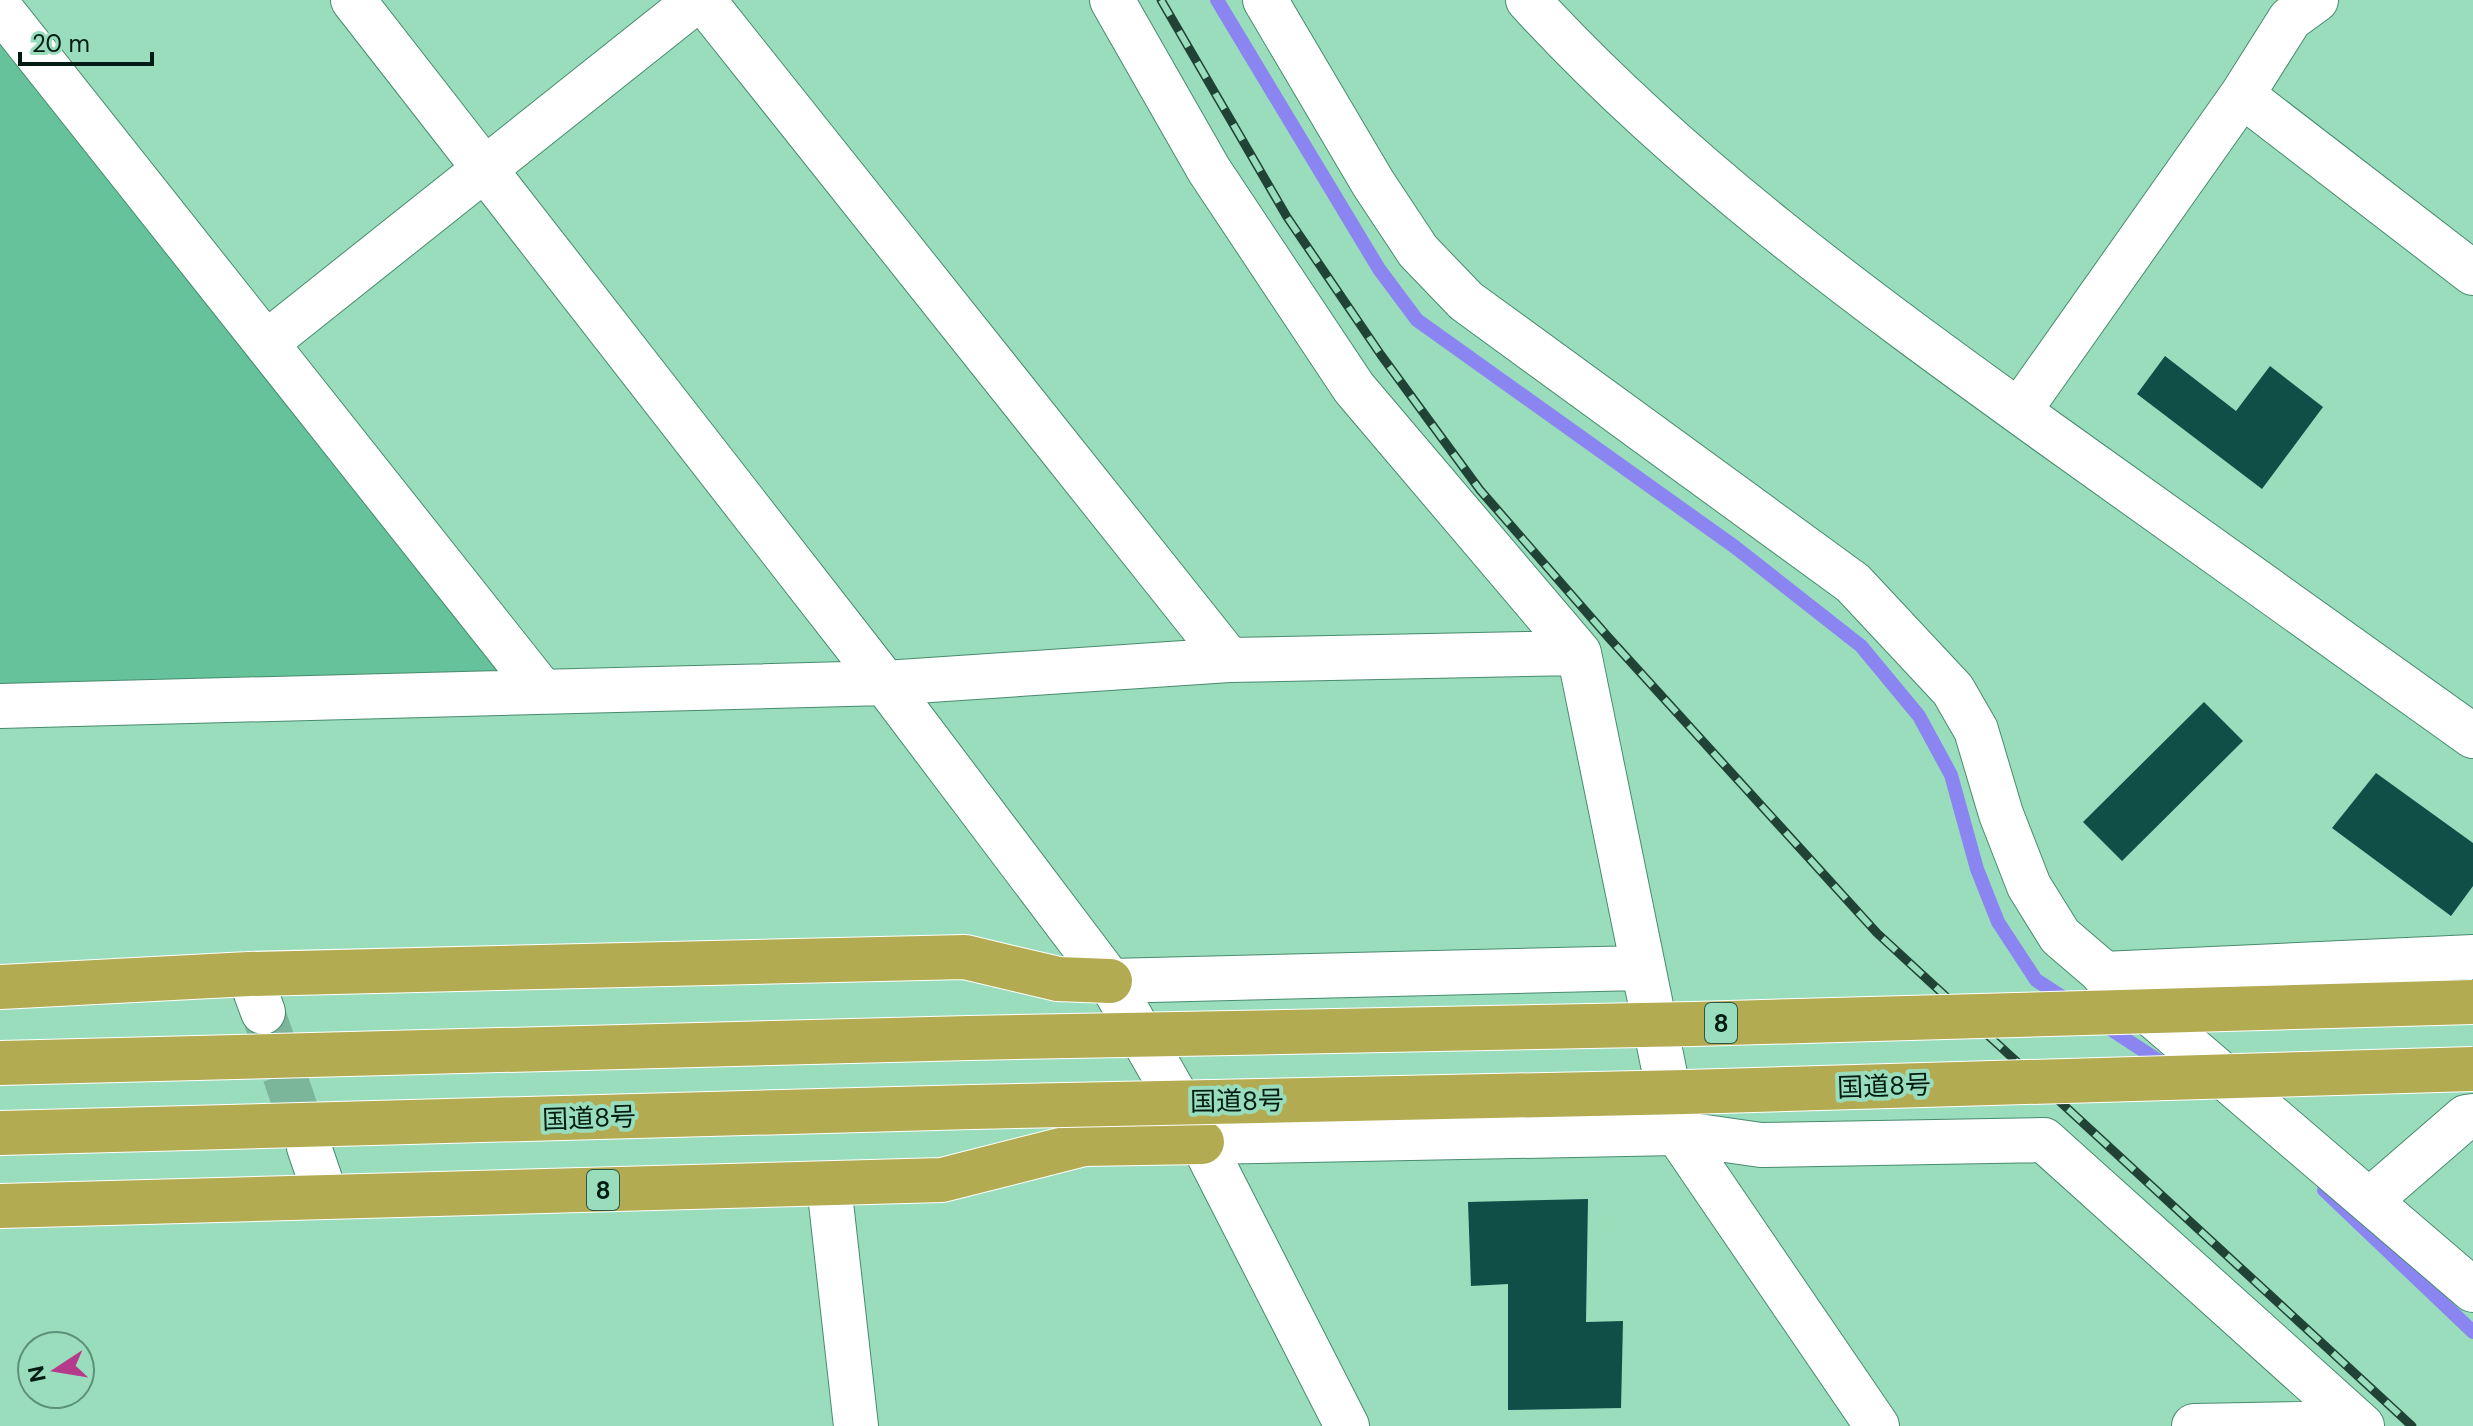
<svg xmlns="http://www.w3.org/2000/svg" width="2473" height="1426" viewBox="0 0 2473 1426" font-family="'DM Sans','Noto Sans JP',sans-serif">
	<rect width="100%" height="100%" fill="#99ddbd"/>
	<path fill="#65c29a" d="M0,8L541,690L0,706Z"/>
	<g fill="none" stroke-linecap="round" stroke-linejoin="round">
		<path stroke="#8b85f1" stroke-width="14" d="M1217,0L1379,269L1417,320L1735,547L1861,646L1919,716L1951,775L1977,869L1998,922L2036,980L2070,1002
			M2104,1025L2167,1066
			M2324,1190L2473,1332"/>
	</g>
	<path fill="#0f4f48" d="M2165,356L2236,411L2270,366L2323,407L2262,489L2137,394Z
		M2204,702L2243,741L2122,861L2083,822Z
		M2376,773L2473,843V886L2451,916L2332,828Z
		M1588,1199L1586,1322L1623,1321L1621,1408L1508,1410V1284L1471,1286L1468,1202Z"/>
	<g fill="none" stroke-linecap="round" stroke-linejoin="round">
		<path stroke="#7bb69b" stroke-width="44" stroke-dasharray="44 22" stroke-linecap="butt" d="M263,1012L309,1147"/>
		<defs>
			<path id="minor" d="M353,0L885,683L1110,981L1202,1142L1347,1426
				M703,0L1229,660
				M1112,0L1209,170L1354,388L1579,653L1677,1133L1877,1426
				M1265,0L1373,183L1418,251L1466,301L1853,583L1953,690L1976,730L2001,814L2029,886L2060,936L2473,1290
				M1528,0C1681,167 1863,299 2046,431C2189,532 2331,634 2473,736
				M0,8L541,690
				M2242,95L2290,19L2316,0
				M266,343L697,0
				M2019,411L2242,95L2473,273
				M0,706L885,683L1229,660L1579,653
				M249,974L263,1012
				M2103,974L2473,957
				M1110,981L1641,968
				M1202,1142L1677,1133L1761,1145L2044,1140L2362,1426
				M309,1147L326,1197
				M829,1185L856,1426
				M2369,1201L2466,1117L2473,1116
				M2194,1426L2358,1423"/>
			<path id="highway" d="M0,987L249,974L965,957L1058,979L1110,981
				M0,1063L969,1038
				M0,1133L972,1107
				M0,1206L942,1180L1084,1144L1202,1142"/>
		</defs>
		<use href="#minor" stroke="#488b6e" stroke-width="46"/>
		<use href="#highway" stroke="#fff" stroke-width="46"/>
		<use href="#minor" stroke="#fff" stroke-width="44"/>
		<use href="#highway" stroke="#b3ab52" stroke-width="44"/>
		<defs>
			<path id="rail" d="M1161,0L1287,217L1381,355L1480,490L1609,638L1877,933L2412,1426"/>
		</defs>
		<use href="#rail" stroke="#204335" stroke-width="9"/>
		<use href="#rail" stroke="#99ddbd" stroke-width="6" stroke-dasharray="18" stroke-linecap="butt"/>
		<defs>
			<path id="highway-bridge" d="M969,1038L1694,1024L2473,1002
				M972,1107L1686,1092L2473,1069"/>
		</defs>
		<use href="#highway-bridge" stroke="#fff" stroke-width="46" stroke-linecap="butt"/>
		<use href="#highway-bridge" stroke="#b3ab52" stroke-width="44"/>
	</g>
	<g text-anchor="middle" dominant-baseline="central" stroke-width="8" stroke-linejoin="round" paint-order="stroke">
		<g fill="#99ddbd" stroke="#2f5645" stroke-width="2">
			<rect x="1705" y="1003" width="32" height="40" rx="6"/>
			<rect x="587" y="1170" width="32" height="40" rx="6"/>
		</g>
		<g font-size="24" font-weight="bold" fill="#011c12">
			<text x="1721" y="1023">8</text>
			<text x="603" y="1190">8</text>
		</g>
		<g font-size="26" fill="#011c12" stroke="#99ddbd">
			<text transform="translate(1884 1086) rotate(-2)">国道8号</text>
			<text transform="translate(1237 1101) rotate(-1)">国道8号</text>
			<text transform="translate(589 1118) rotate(-2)">国道8号</text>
		</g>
	</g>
	<g transform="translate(56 1370) rotate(258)"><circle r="38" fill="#99ddbd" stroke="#5c9079" stroke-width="2"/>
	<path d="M0-6L14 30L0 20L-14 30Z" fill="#b53a8b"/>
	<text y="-12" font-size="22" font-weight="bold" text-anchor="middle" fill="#011c12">N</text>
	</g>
	<path d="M20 52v12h132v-12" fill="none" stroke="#011c12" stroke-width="4"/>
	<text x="32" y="52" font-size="24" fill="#011c12" stroke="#99ddbd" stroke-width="6" paint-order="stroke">20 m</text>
</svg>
